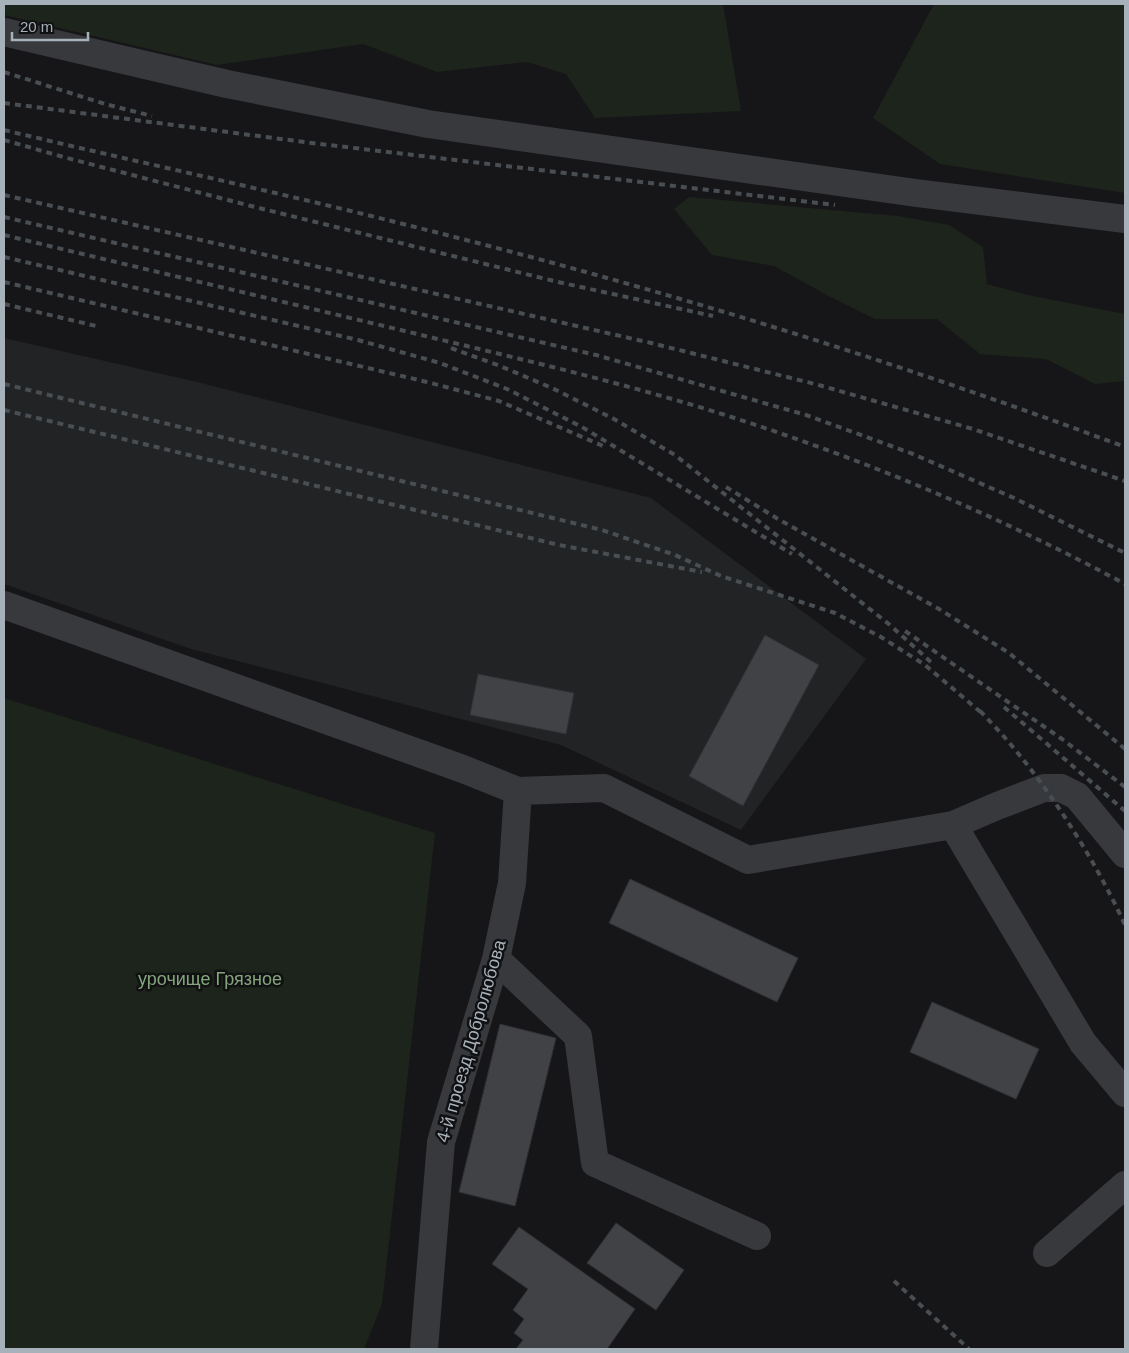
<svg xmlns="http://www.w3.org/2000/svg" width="1129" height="1353" viewBox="0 0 1129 1353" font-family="Helvetica,sans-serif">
	<rect width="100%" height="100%" fill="#161618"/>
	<path fill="#222325" d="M4,338L197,382L651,498L866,659L741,830L561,745L191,649L4,584Z"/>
	<path fill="#1c241b" d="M4,4H723L741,111L595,118L566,74L527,62L437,72L363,44L217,65L4,15Z
		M934,4H1125V193L940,164L873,118Z
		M689,197L898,216L949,225L983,247L987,284L1028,295L1125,314V381L1095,384L1046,359L980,354L937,319H875L827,295L774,266L712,255L674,209Z
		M4,698L435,833L382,1304L364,1349H4Z"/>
	<path fill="#404245" stroke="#303134" d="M765,635L819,665L743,806L689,776Z
		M478,674L574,693L566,734L470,715Z
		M630,879L798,958L777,1002L609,923Z
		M932,1002L1039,1049L1016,1099L910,1052Z
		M500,1024L556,1038L515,1206L459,1192Z
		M616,1223L684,1270L656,1310L587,1263Z
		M519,1227L635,1309L607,1349H516L523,1340L514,1333L524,1319L513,1310L528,1289L492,1264Z"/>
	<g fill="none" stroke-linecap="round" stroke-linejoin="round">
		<path stroke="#37393d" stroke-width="28" d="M4,32L227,84L428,124L916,193L1125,219
			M4,605L463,769L518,791L512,883L496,959L441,1142L424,1349
			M518,791L604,788L748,860L953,825L1083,1043L1125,1093
			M953,825L997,806L1044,788H1061L1077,796L1125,854
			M496,959L578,1036L595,1163L757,1236
			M1047,1253L1125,1185"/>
		<path stroke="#494e53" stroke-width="4" stroke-dasharray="6 5" stroke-linecap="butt" d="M4,72L105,104L152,116
			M4,103L312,143L835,205
			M4,130C141,163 278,192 415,227C655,287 893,360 1125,447
			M4,140L67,158L251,206L558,282L713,316
			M4,195L651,343L815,384L973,429L1125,481
			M4,217L596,355L806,415L913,454L1014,498L1125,553
			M4,235C140,268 276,300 413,333C516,358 620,382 722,414C861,458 997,515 1125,584
			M4,257L358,340L440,363L507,389L582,427L792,554
			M4,282L427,382L499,401L603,446
			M4,304L96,326
			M451,348L500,366L552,388L614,419L675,455L890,625L932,663
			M4,384L602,530L675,555L721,576L835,613L881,637L925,665L984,715
			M4,410L559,545L702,572
			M726,487L778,519L939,609L1009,653L1125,749
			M905,631L1062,739L1125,787
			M1004,707L1125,811
			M980,711C1037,768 1091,851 1125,925
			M894,1281L969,1349"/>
	</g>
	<g text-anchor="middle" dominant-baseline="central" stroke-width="5" stroke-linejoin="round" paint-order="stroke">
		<g font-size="18" fill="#84a67c" stroke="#111113">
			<text x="210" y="979">урочище Грязное</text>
		</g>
		<g font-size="18" fill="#a7b1b9" stroke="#111113">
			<text transform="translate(471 1041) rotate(-74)">4-й проезд Добролюбова</text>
		</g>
	</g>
	<rect width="1129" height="1353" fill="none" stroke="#a7b1b9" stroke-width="10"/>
	<path d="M12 32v8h76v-8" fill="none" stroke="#a7b1b9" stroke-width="2.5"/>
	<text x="20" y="32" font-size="15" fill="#a7b1b9" stroke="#111113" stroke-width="4" paint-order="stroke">20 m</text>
</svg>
